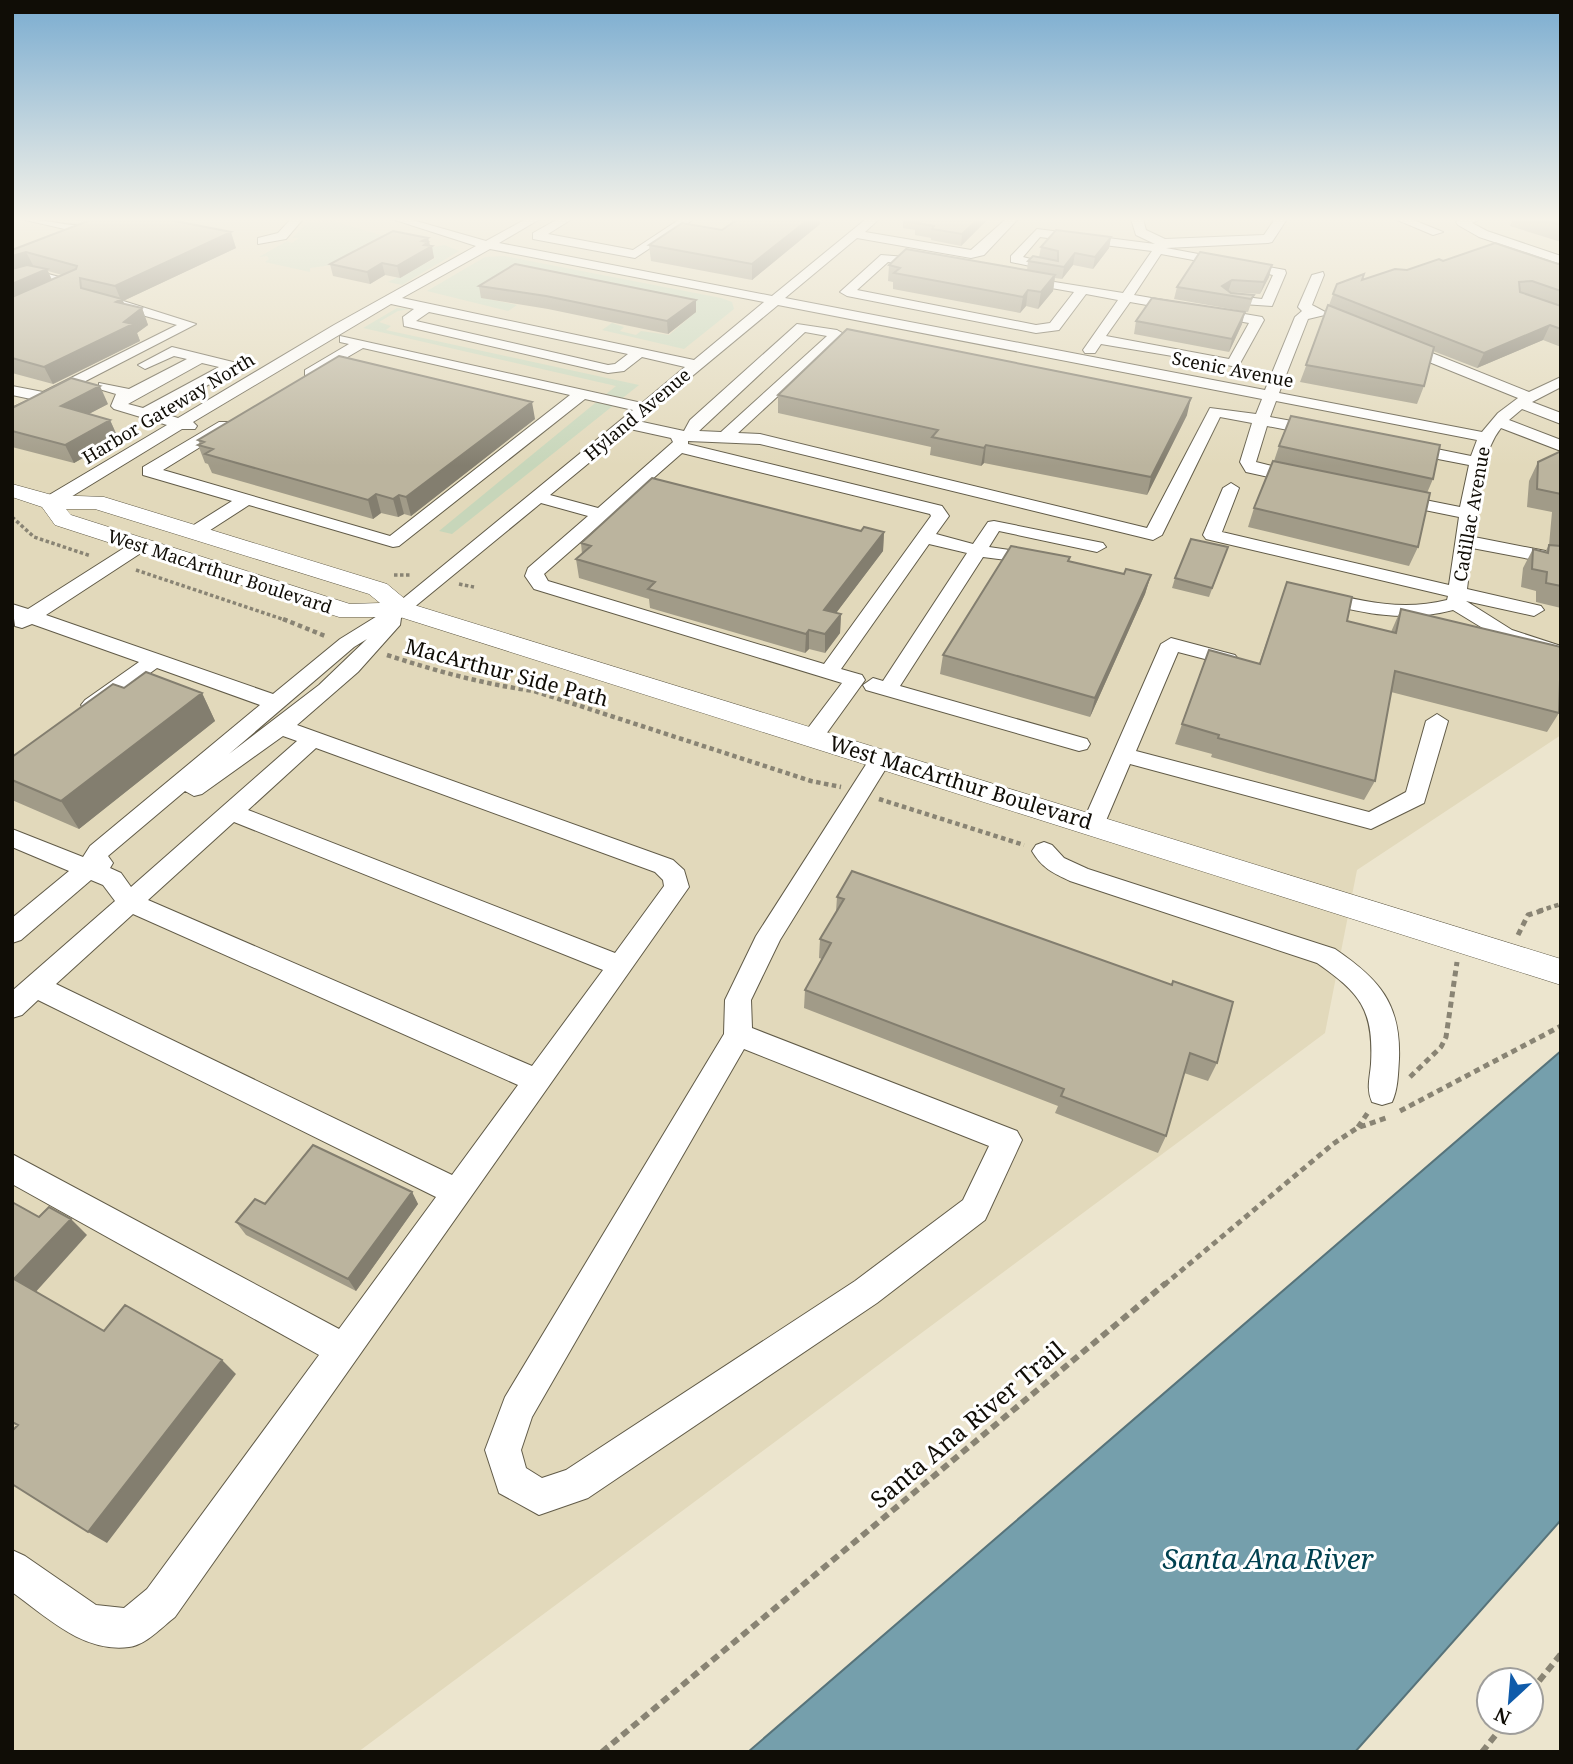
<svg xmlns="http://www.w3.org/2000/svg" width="1573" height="1764" viewBox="0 0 1573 1764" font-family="'Noto Serif',serif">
	<rect width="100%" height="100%" fill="#ece5ce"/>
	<path fill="#e2d9bb" d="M12,219H1561V735L1357,870L1325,1033L358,1752H12Z"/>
	<path fill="#c7d6ba" d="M327,219L384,236L360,251L348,253L354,254L332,265L310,268V272L265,262L269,259L267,256L259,257L287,241L292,243L299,238H292L306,224Z
		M445,245L459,251L402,285L388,282L436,258L429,256L427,248Z
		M504,256L721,298L732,302L734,309L684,349L602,330L612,323L624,327L620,331L636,335L641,331L669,335L697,311L676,307L482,298L517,305L508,311L427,291L485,257Z
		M397,308L409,309L398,311L379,322L391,326L386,330L639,385L452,534L439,531L616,386L363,328Z"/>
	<path fill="#759fac" stroke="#57737a" stroke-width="2" d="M1561,1051V1520L1355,1752H748Z"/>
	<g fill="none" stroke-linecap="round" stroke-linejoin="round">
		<defs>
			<path id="minor" d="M21,219C42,218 62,226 82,225C99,225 115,218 132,219L82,233Z
				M291,219H303L286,239L258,244V238L278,233Z
				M392,219H409L486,241L526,219H540L499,243L772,296L866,219H879L865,232L971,250L1006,219H1018L984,255L971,258L857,238L785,298L1265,390L1295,317L1302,311L1298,307L1312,275L1323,272L1324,275L1312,305L1329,314L1308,319L1279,393L1482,432L1498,413L1518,398L1397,349V343H1407L1529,392L1561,377V387L1532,402L1561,413V424L1522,409L1509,420L1561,440V451L1501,428C1479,456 1478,504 1474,537L1561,554V565L1472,548L1467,589L1541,606L1544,610L1534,616L1466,601L1512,630L1561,646V658L1499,638L1453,610C1404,623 1363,613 1314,601L1311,597L1321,591C1364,602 1403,611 1447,600L1448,596L1206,539L1203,535L1223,488L1231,483L1239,488L1222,532L1449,585L1459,517L1395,504L1386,499L1395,494L1460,507L1469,465L1407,453L1399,448L1407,443L1471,456L1477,440L1276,401L1270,417L1319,426L1327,431L1319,436L1267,426L1256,462L1307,475L1309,479L1307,483L1301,484L1246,472L1240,462L1252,423L1220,417L1162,535L1153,540L760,444L688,441V444L942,506L949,516L936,534L973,544L988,522L994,521L1103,543L1106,547L1097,552L999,531L989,547L1037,554L1046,559L1037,564L983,557L900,686L1087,739L1090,744L1087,749L1079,751L866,690L863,685L873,678L883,681L967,553L929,544L841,669L862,675L865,680L821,741H805L802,736L842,683L534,589L525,576L528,568L588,516L541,503L401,618L400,625L358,672L297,725L673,860L684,870L689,887L175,1617C162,1627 146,1645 129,1647C83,1653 47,1617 12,1592V1550L25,1556L96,1605L124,1608L147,1589L319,1355L12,1184V1154L339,1329L436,1197L38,1000L22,1015L12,1018V991L115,901L103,885L91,880L21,940L12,943V918L69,871L12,847V829L83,857L90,846L260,705L157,668L99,710H85L81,705L85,700L139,662L32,624L22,628L15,626L12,604L28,609L135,541H147L150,545L147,549L46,615L273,694L340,639L395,605L633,410L585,399L399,546L393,547L249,505L201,536H189L186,532L189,528L232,501L143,475V467L219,422H231V428L163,470L390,536L570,395L363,348L315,376H305V370L349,344L340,342V336L642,403L685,367L642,357L624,371L608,373L404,326L403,317L414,309L391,304L193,422L197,426L195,429H182L56,506H44L41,502L44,498L167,425L114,409L111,406L116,394L99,389V383L129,389L187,359L174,356L145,369L138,365L172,347L237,363V369L159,412L178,418L334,325L476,246ZM490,249L764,302L694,360L402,298ZM778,305L1262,399L1256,414L1210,408L1147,528L760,434L738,433L842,337L844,334L837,330L797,324L690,420L684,431L638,421ZM429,312L628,354L615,364L608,365L416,321ZM805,332L827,336L721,432L699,431ZM202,363L219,367L143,408L128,404ZM630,429L671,438L673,442L598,508L550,495ZM682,453L930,514L931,516L824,664L548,581L544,574ZM367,639L319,685L229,754L354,647ZM283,736L297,741L131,887L121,873L110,868L113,863L108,856L185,791L194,796L202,794ZM316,748L655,872L663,880L664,886L615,953L248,810ZM234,822L603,970L532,1066L148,900ZM133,914L518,1085L452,1175L56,984Z
				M558,219H572L548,234L633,250L680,219H694L635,258L533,239V233Z
				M1131,219H1143L1146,230L1165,239L1264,235L1275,219H1287L1272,242L1268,243L1166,248L1285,270L1286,273L1272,306L1228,303L1221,299L1228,295L1262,299L1273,275L1161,254L1134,295L1262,317L1264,320L1238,367L1101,344L1095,353H1085L1083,350L1118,300L1086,294L1059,330L1036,333L847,296L840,292L881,255L931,259L937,263L935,266L888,262L857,290L1036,325L1050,323L1074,292L1017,282V276L1123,293L1152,251L1040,237L1023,257L1054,265V271L1011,262V256L1037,229L1155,244L1136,235ZM1130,302L1249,323L1229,359L1106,336Z
				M1395,219H1411L1443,232L1433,235Z
				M1461,219H1480L1472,223L1487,231L1561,256V264L1479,237L1458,225L1456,222Z
				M33,270L82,283L12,316V307L62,284L34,278L12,285V277Z
				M107,299H117L196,324L12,419V408L31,399L12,395V386L43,392L177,325L107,305Z
				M1171,638L1235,655L1238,659L1228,665L1178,652L1136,751L1369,812L1406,792L1426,721L1437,714L1448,721L1424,803L1371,829L1130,764L1102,830H1086L1082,824L1161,644Z
				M882,750L890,752L893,757L780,940L751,1000L752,1028L1017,1131L1022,1140L985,1220L877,1303L588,1498L539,1515L499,1493L485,1450L505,1397L724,1034L725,1000L756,936L874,752ZM744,1049L989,1146L963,1200L855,1281L566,1470L542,1478L526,1468L521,1450L532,1417Z
				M1044,842L1052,845L1064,858L1088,869L1335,949C1379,979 1401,1003 1399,1059C1398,1074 1398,1089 1392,1102L1382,1105L1372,1102C1366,1089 1370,1077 1371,1064C1374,1009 1360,993 1317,963L1070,881C1053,873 1042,868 1032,851L1036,845Z"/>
			<path id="major" d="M12,484L52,495L104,497L387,584L411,604L1561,959V985L400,617H339L55,525L42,507L12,497ZM66,509H95L369,594L380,603L350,604L71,515Z"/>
		</defs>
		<use href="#minor" stroke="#615b48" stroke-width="2"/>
		<use href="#major" stroke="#615b48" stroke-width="1"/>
		<path stroke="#898474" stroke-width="3.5" stroke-dasharray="3.5 2.5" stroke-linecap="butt" d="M12,517L34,537L91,556
			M136,570L288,621
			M394,575H412
			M459,584L474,587"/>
		<path stroke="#898474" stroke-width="4.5" stroke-dasharray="4.5 3.5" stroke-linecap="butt" d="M283,619L325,636
			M387,655C436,671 483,684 534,691L811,781L841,787
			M879,799L1024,845
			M1539,911L1561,904"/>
		<path stroke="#898474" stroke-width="5" stroke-dasharray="6 4.5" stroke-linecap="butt" d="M1518,935L1528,915L1544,910
			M1410,1077L1441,1047L1446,1037L1457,962
			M1400,1111L1561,1026
			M1358,1127L1369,1111
			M1164,1285L1333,1144L1357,1128L1386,1118"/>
		<path stroke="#898474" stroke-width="6" stroke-dasharray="8 5" stroke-linecap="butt" d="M1531,1691L1561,1654
			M602,1752L1166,1283
			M1482,1752L1506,1722"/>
		<use href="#minor" fill="#fff" fill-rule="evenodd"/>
		<use href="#major" fill="#fff" fill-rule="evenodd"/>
	</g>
	<path fill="#a19b88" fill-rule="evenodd" d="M72,219H165L236,248L123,301L124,304L142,308L148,325L137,333L140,341L53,384L12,373V250L85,222ZM48,271L62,275L52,280Z
		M903,219H988L961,246L931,240V238L915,235V230L903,228Z
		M1513,219H1561V242L1510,226Z
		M820,224L752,280L651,261L649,245L722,230Z
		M1111,237L1109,248L1093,269L1073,265L1062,279L1055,278L1053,291L1038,309L1026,306L1020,313L893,289V282L888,281L889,265L1027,270L1028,261L1039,257L1041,247Z
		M428,238L434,258L400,278L385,275L370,284L333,276L330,264Z
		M1200,252L1269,277L1260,294L1230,292L1254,295L1248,312L1174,299L1177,287Z
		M1443,261L1558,264L1561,263V347L1543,340L1477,368L1433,351L1424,386L1417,404L1300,382L1337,284L1362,280Z
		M479,286L696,312L668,334L548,309L481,298Z
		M1136,321L1242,324L1229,352L1134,334Z
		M778,395L1187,415L1147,495L984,463L981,466L930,455L931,447L778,413Z
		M108,404L88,414L110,420L118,438L74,463L12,447V408Z
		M535,419L411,516L404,514L398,517L381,513L373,519L212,473L208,464L205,463L198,445L200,444L198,440Z
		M1279,446L1433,479L1427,493L1418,547L1409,566L1248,527L1254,508L1274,461Z
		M1561,451V608L1536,602V591L1521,587L1523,568L1533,549L1545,552L1549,545L1552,512L1527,507L1529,481L1538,462Z
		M861,531L884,532L883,551L836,613L841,614L840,633L825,653L809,649L805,653L650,608L649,599L579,578L576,559L582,554L581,543Z
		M1228,547L1209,597L1172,588L1175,578Z
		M1124,574L1151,575L1145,594L1090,717L940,674L943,655Z
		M1287,582L1347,621L1391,632L1401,609L1559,713L1547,732L1391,692L1375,781L1364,800L1211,757L1212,754L1175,744L1182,724L1259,664Z
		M202,693L215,721L79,829L12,800V757Z
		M852,871L1217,1063L1208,1081L1184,1073L1166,1136L1158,1153L1055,1113L1058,1106L804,1008L805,990L822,959L819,958L820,939L836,912L837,897Z
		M412,1192L418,1204L356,1291L246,1235L236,1222L265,1204Z"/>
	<path fill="#837e6f" d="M809,219H820V224L752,280V264Z
		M978,219H988L961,246L962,234Z
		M231,232L236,248L123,301L129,315L116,302L121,300L115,286Z
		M1111,237L1109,248L1093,269L1095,257Z
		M428,238L430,247L432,246L434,258L400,278L397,266L422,241Z
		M26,252L34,267L12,274V256Z
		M1075,253L1073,265L1062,279L1064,267Z
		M382,263L385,275L370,284L367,272Z
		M1272,265L1269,277L1260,294L1264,282Z
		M47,269L54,285L12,304V284Z
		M1055,275L1053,291L1038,309L1041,292Z
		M1232,280L1228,292L1222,286Z
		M1028,290L1026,306L1020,313L1023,297Z
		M696,300V312L668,334L667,321Z
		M142,308L148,325L137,333L140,341L53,384L44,367L124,322Z
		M1245,312L1242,324L1229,352L1232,339Z
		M1550,325L1543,340L1477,368L1484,353Z
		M100,386L108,404L70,424L61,406Z
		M1191,398L1187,415L1147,495L1151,477Z
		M532,402L535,419L411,516L406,497Z
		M110,420L118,438L74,463L65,445Z
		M986,445L984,463L981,466L984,448Z
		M376,494L381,513L373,519L368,500Z
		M399,495L404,514L398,517L393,499Z
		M884,532L883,551L824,629V610Z
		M1151,575L1145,594L1090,717L1095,698Z
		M841,614L840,633L825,653V634Z
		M809,630V649L805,653L806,634Z
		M202,693L215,721L79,829L61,801Z
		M412,1192L418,1204L356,1291L348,1279Z
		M71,1219L87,1235L33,1295L14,1279Z
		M222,1360L236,1374L107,1543L88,1532Z"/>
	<path fill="#bbb49e" stroke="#837e6f" stroke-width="2" d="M93,219H165L231,232L115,286L80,278L81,288L122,299L116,302L142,308L124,322L133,324L44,367L12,358V297L76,269L77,266L26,252L12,256V250Z
		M738,219H809L752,264L649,245L682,223L722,230Z
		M916,219H978L962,234L932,229L934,226L916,223L920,219Z
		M1541,219H1561V225Z
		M1056,230L1111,237L1095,257L1075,253L1064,267L1028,261L1033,256L1058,261V251L1041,247Z
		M393,231L428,238L422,241L428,242L424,245L432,246L397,266L382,263L367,272L330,264Z
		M1495,243L1558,264L1561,263V291L1532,281L1519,282L1520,292L1561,306V329L1550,325L1484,353L1333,294L1337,284L1364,274L1362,280L1395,269L1407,270L1439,259L1443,261Z
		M906,249L1055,275L1041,292L1028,290L1023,297L894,273L900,268L889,265Z
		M1200,252L1272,265L1264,282L1232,280L1222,286L1231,293L1254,295L1251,299L1177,287Z
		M515,264L696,300L667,321L546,296L479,286Z
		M27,265L47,269L12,284V269Z
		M1152,298L1245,312L1232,339L1136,321Z
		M1328,305L1434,347L1424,386L1306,365Z
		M847,329L1191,398L1151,477L986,445L984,448L932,437L938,430L778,395Z
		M339,356L532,402L406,497L399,495L393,499L376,494L368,500L205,454L213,449L198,445L204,442L198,440Z
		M71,378L100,386L61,406L110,420L65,445L12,431V408Z
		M1291,416L1440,445L1433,479L1279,446Z
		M1561,451V494L1537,489L1538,462Z
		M1273,461L1430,493L1418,547L1254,508Z
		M652,478L861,531L864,527L884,532L824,610L841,614L825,634L809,630L806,634L648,589L655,582L576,559L591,546L581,543Z
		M1191,539L1228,547L1212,588L1175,578Z
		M1549,545L1561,546V586L1546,583L1547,572L1532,569L1533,549L1548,553Z
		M1011,546L1070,557L1068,561L1124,574L1126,569L1151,575L1095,698L943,655Z
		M1287,582L1352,597L1347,621L1396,633L1401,609L1561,647L1559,713L1395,671L1375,781L1218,738L1219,735L1182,724L1209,650L1260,664Z
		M146,672L202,693L61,801L12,780V757L113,684L124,688Z
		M852,871L1172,985L1173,981L1233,1002L1217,1063L1190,1053L1166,1136L1061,1096L1064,1089L805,990L831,943L820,939L844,899L837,897Z
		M313,1145L412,1192L348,1279L236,1222L255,1199L265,1204Z
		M12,1202L39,1217L49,1207L71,1219L14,1279L104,1331L125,1305L222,1360L88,1532L12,1484V1431L18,1425L12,1422Z"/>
	<linearGradient id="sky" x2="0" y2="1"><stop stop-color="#7aacd0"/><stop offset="0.47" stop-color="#f6f3e9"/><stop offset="1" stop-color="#f6f3e9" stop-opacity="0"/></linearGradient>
	<rect width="1573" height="466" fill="url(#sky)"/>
	<g text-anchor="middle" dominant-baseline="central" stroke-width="6" stroke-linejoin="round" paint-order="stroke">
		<g font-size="18" fill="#100d06" stroke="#fff">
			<text transform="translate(1233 369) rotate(11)">Scenic Avenue</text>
			<text transform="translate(168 408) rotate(-31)">Harbor Gateway North</text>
			<text transform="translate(637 414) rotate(-40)">Hyland Avenue</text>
			<text transform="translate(1471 514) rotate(-80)">Cadillac Avenue</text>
			<text transform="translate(220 571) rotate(18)">West MacArthur Boulevard</text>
		</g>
		<g font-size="21" fill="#100d06" stroke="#fff">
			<text transform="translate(507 672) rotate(15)">MacArthur Side Path</text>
			<text transform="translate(961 782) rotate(17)">West MacArthur Boulevard</text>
		</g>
		<g font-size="24" fill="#100d06" stroke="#fff">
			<text transform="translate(967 1424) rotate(-40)">Santa Ana River Trail</text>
		</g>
		<g font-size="28" font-style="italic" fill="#004150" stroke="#fff">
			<text x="1268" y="1558">Santa Ana River</text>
		</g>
	</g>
	<rect width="1573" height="1764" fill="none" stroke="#100d06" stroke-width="28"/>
	<g transform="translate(1510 1701) rotate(206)"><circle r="33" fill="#ffffff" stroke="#9f9e9b" stroke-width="2"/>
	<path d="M0-5L12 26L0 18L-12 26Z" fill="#0f5baa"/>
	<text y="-10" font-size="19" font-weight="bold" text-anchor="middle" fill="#100d06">N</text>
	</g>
</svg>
